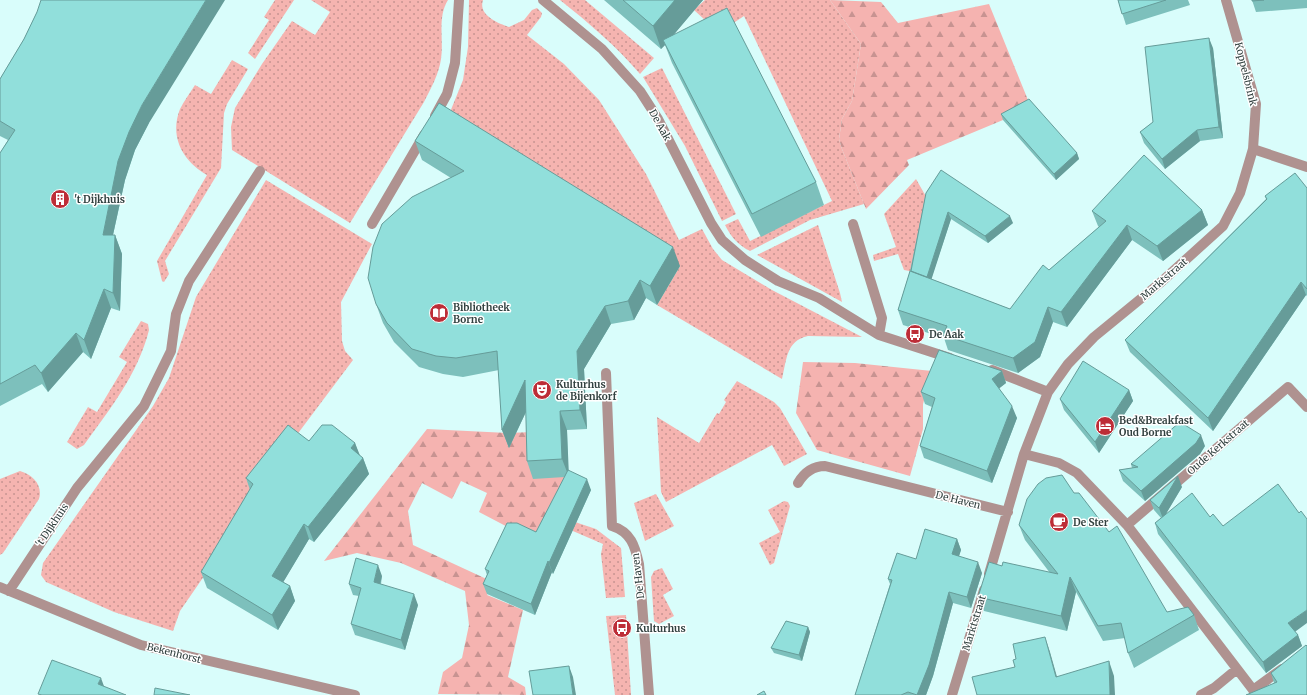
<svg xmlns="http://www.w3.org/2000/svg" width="1307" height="695" viewBox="0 0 1307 695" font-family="Merriweather,serif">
	<defs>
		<pattern id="grass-dots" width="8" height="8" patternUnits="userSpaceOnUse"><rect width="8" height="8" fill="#f5b4b0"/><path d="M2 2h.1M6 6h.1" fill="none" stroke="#c79491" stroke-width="1.8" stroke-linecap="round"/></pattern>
		<pattern id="forest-firs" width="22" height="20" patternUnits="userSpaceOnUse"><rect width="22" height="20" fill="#f5b3b0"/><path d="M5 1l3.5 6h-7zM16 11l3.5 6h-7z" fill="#c79391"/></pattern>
	</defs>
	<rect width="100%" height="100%" fill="#d9fdfb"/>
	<path fill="url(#grass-dots)" d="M275,0H294L255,59L248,53L269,20L264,17Z
		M311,0H448C437,17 444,40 441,59C439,74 431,88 424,102L350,223L232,150L231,127L235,108L262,64L292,21L315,35L330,12Z
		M469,0H483C478,15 497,23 509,27L524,20L532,10L537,8L542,13L541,17L527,35L564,64L599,100L646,174L679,240L702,229L713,249L722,260L772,290L862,337L808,336C786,341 787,359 782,379L657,305L680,266L446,122L463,80L468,47Z
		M560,0H585L654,58L640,74C616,46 589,23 560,0Z
		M705,0H830L861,44L852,101L842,119L839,139L842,149L864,204L810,220L750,251C738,245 731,237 725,225L738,219L750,241L832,201L744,16L732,24L706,21L694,10Z
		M232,60L248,69L227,104L224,113L221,168L165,261L169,274L164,282L162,281L157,261L207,175C183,161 169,137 180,109C184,101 190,93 195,85L211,94Z
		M662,68L736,214L722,221L685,146L643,77Z
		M916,179L928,200L915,272L904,270L898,254L874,261L873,255L896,247L884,214Z
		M266,180L372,244L341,302L342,341L345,351L353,360L293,440L253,505L180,611L173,631L114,612L46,582L41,575L43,563L153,406L169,378L196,297Z
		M818,225L840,293L842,302L757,255Z
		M141,321L148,324L149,330C138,374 110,409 84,445L77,449L67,442L88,407L97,412L127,362L119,357Z
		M737,381L774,402L780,408L807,454L784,466L772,445L666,502L661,492L657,417L699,443L717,413L719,414L726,402L724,400Z
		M20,471C33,475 43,485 39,499L3,553L0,555V479Z
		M656,494L674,526L645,541L634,503Z
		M784,501L788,502L790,506L774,563L770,565L759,543L780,532L768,510Z
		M554,515L596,529L621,548L625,597L606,598L601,554L603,544L552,522Z
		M662,568L673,589L663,595L674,616L659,624L654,621L651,577L654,571Z
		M626,615L631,695H615L606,616Z"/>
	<path fill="url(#forest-firs)" d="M830,0L881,2L898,23L989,4L1030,105L1003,120L907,160L909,165L866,209L842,149L839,139L842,119L852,101L861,44Z
		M803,362L855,363L932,371L923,404V429L910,476L817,450L796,413Z
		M427,429L508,433L532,432L569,477L540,544L479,512L487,493L461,481L452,499L422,483L408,511L413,545L493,582L487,595L523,610L508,677L525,687L526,695L438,694L443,672L462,658L469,625L465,591L401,563L357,553L324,561Z"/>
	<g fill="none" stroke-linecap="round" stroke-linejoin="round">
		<path stroke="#af9290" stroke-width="10" d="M543,0L602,49L640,91L658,119L711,223L722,240L745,260L778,281L819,298L879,335L950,358
			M435,116L447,94L455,63L459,0
			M1253,149L1307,167
			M372,224L424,135
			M853,224L882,318L879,335
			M992,370L1048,392
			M606,373L612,526C631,532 635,546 639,564L649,695
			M1024,454L1059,463L1077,473L1127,525L1257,695
			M798,483C804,473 812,466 825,466L1008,512
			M1127,525L1288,387L1307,407
			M989,574L1024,454L1048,392L1068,364L1094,337L1160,283L1223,226L1240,193L1253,149L1256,104L1226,0
			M0,587L141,645L355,695
			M9,591L77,488L144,406L171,351L176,314L189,281L260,171
			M1253,690L1282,669
			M952,695L984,590
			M1201,695L1214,688L1237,669"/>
	</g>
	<path fill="#7dc0bc" d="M604,0H703L673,35L816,182L824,205L761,237L672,63L665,45L661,49Z
		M1118,0H1188L1190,5L1126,25Z
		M1252,0H1307V8L1256,12Z
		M37,12L149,123L135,150L125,180L113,235H115L122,254L120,311L111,308L91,359L83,352L48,392L42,384L0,406V153L8,140L0,136V79L24,39Z
		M1213,48L1223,138L1200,141L1165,169L1144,143L1140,132L1153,122Z
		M1001,114L1077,153L1079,159L1056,180L1003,120Z
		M415,141L680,266L657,305L646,298L634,320L611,324L584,369L587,429L567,430L568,470L591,490L553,574L552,572L535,615L487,594L483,584L487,575L485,569L536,532L565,477L533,479L527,461L526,412L509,448L502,430L499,370L463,377L443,374L419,367L394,342L383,323L376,304L451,178L422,160Z
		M1307,188V296L1306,295L1213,431L1130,352L1125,340L1266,199L1265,196Z
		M926,193L1013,223L988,243L951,219L931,279L1010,309L1049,270L1099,227L1098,226L1092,211L1202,210L1208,225L1163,261L1132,240L1067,327L1053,322L1040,357L1018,373L948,350L944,338L903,325L898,310L910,271Z
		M1002,371L1006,383L999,388L1017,418L992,483L924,458L920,446L932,407L925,404L921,392Z
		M1129,390L1133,401L1099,453L1064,410L1060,399Z
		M309,441L355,443L359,455L363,458L369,474L314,542L309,539L283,582L290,586L295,601L278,630L207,588L201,572L250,490L246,478Z
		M1205,446L1200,454L1145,501L1123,481L1119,470L1132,468L1131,464Z
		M1182,487L1165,515L1295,632L1298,635L1302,646L1266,673L1158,534L1155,523L1161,518L1154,510L1150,500Z
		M1074,493L1167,612L1194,615L1199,630L1134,668L1128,653L1125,638L1103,641L1076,592L1067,631L984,611L978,597L1002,566L1050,573L1025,540L1019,525Z
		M957,539L961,550L959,556L982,573L971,608L953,603L933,676L926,695H855L890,584L888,579L916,559Z
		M382,576L381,584L418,605L405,650L355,635L351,624L359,596L353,595L349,584Z
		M808,627L810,632L802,661L774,653L771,648Z
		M1271,673L1307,695L1274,683Z"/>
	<path fill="#669c99" d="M206,0H225L149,123L135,150L125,180L109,253L103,235L118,161L129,132L142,105Z
		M675,0H703L666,44L663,40L665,45L661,49L653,26Z
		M1209,38L1213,48L1223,138L1219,127Z
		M1197,130L1200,141L1165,169L1162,159Z
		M1077,153L1079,159L1056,180L1054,174Z
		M1202,210L1208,225L1163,261L1157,246Z
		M948,212L951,219L929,287L926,280Z
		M1010,216L1013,223L988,243L985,236Z
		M1127,225L1132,240L1067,327L1061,312Z
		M115,235L122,254L120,311L113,293Z
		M673,247L680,266L657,305L650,286Z
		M640,280L646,298L634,320L628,301Z
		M1301,282L1306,295L1213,431L1208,418Z
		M104,289L111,308L91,359L84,340Z
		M605,306L611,324L584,369L587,429L580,410L577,351Z
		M1048,307L1053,322L1040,357L1018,373L1013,358Z
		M76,333L83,352L48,392L41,373Z
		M1002,371L1006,383L996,391L992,379Z
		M525,380L532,399L509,448L502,430Z
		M1129,390L1133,401L1099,453L1095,442Z
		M1012,406L1017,418L992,483L987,471Z
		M560,411L567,430L569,477L562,459Z
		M1201,435L1205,446L1200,454L1145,501L1141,491Z
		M355,443L361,458L351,448Z
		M363,458L369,474L314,542L308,527Z
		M1178,476L1182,487L1163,519L1159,508Z
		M587,479L591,490L553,574L549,563Z
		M304,524L309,539L278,591L272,576Z
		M957,539L961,550L956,565L952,554Z
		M548,561L552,572L535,615L531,604Z
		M978,562L982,573L971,608L967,597Z
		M378,565L382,576L378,593L374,582Z
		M1070,577L1076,592L1067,631L1061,616Z
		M290,586L295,601L278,630L272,615Z
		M949,592L953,603L933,676L926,695H917Z
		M414,594L418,605L405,650L401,640Z
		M1307,610V623L1292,634L1288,623Z
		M808,627L810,632L802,661L799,655Z
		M1298,635L1302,646L1266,673L1263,662Z
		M1045,637L1050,652L1061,691L1056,677Z
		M1109,661L1114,676L1115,695H1110Z
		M569,666L573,677L576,695H573Z
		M101,678L105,689L98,684Z"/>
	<path fill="#91dfdb" stroke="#669c99" d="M41,0H206L142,105L129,132L118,161L103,235H115L113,293L104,289L84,340L76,333L41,373L35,365L0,384V153L15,130L0,121V79L24,39L37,12Z
		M623,0H675L653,26Z
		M1118,0H1166L1122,14Z
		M1252,0H1264L1252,1Z
		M727,8L816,182L752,214L663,40Z
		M1209,38L1219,127L1197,130L1162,159L1140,132L1153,122L1145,47Z
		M1029,99L1077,153L1054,174L1001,114Z
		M439,103L673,247L650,286L640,280L628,301L605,306L577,351L580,410L560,411L562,459L527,461L525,380L502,430L497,351L456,358L436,356L412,349L387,323L376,304L368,278L373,247L382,224L412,197L464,171L415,141Z
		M1144,155L1202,210L1157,246L1127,225L1061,312L1048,307L1035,342L1013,358L943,335L947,326L898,310L910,271L1010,309L1043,265L1049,270L1106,221L1092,211Z
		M941,170L1010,216L985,236L948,212L927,277L911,271L926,193Z
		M1295,173L1307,188V289L1301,282L1208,418L1125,340L1267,199L1265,196Z
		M939,350L1002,371L992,379L1012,406L987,471L920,446L935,398L921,392Z
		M1083,361L1129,390L1095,442L1060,399Z
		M1180,422L1201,435L1196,443L1141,491L1119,470L1138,467L1131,464Z
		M288,425L309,441L322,425H332L355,443L351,448L363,458L308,527L304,524L272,576L290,586L272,615L201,572L253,484L246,478Z
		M568,470L587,479L549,563L548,561L531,604L483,584L489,571L485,569L507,523H517L536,532Z
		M1062,475L1074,493H1079L1109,532L1117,526L1167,612L1188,607L1194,615L1128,653L1121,623L1098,626L1070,577L1061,616L978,597L989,562L1002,566L1003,562L1058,574L1019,525L1027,499L1038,484L1046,478Z
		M1178,476L1159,508L1150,500Z
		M1278,484L1299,513L1301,511L1307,519V610L1288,623L1298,635L1263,662L1155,523L1192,493L1210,517L1213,514L1223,526Z
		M925,529L957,539L952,554L978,562L967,597L949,592L929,665L917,695L908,692L901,695H855L892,580L888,579L897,553L916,559Z
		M356,558L378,565L374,582L414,594L401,640L351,624L361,588L349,584Z
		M786,621L808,627L799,655L771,648Z
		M1045,637L1056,677L1109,661L1110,695H977L972,677L1015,667L1013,660L1016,659L1013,644Z
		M1306,645L1307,646V695H1246L1277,682L1271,673Z
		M52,660L101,678L98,684L126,695H42L38,694Z
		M569,666L573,695H533L529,671Z
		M155,688L190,695H154Z
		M764,691L766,695H757Z"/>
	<defs>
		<symbol id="building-disc" viewBox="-11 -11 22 22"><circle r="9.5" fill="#bd2d37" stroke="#fff"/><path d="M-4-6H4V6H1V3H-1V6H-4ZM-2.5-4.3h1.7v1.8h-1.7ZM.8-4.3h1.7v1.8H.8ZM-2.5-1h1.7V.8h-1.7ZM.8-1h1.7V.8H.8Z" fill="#fff"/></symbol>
		<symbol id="library-disc" viewBox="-11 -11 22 22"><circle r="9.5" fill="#bd2d37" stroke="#fff"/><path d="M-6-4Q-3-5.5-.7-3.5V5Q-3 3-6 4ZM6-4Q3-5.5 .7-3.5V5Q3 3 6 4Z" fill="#fff"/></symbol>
		<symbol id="bus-disc" viewBox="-11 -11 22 22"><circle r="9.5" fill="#bd2d37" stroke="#fff"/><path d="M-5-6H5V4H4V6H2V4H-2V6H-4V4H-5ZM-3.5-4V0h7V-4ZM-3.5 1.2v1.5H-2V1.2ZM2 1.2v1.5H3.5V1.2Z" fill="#fff"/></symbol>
		<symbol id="theatre-disc" viewBox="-11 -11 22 22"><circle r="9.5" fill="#bd2d37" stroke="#fff"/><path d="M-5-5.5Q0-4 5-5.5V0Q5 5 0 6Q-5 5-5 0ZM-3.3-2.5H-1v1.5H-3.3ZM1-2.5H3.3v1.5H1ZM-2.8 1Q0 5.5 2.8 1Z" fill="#fff"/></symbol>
		<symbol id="hotel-disc" viewBox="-11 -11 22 22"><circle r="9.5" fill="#bd2d37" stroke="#fff"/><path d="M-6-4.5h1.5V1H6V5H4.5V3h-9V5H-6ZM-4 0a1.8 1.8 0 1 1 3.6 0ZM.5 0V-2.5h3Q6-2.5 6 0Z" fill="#fff"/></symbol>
		<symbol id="cafe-disc" viewBox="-11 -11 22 22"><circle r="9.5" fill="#bd2d37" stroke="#fff"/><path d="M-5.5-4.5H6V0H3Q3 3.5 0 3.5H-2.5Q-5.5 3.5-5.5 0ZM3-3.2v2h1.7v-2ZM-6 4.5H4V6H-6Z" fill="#fff"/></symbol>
	</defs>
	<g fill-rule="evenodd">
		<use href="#building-disc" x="49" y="188" width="22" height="22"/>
		<use href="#library-disc" x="428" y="302" width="22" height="22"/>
		<use href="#bus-disc" x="904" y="323" width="22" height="22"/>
		<use href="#theatre-disc" x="531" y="379" width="22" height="22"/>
		<use href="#hotel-disc" x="1094" y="415" width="22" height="22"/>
		<use href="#cafe-disc" x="1048" y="511" width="22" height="22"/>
		<use href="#bus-disc" x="611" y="617" width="22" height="22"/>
	</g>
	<g text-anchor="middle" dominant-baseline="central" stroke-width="3" stroke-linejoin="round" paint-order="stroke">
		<g font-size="10" fill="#31403f" stroke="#fff">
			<text transform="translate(1246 74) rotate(76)">Koppelsbrink</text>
			<text transform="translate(660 125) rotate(61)">De Aak</text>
			<text transform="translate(1164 279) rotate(-41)">Marktstraat</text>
			<text transform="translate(1218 447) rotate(-41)">Oude Kerkstraat</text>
			<text transform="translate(958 500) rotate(14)">De Haven</text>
			<text transform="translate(52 525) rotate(-56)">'t Dijkhuis</text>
			<text transform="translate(638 576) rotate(-97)">De Haven</text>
			<text transform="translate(974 623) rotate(-73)">Marktstraat</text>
			<text transform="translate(174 653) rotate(14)">Bekenhorst</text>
		</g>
		<g font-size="10" font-weight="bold" fill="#31403f" stroke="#fff" text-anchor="start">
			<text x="74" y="199">'t Dijkhuis</text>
			<text x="453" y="307">Bibliotheek<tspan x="453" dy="12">Borne</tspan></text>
			<text x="929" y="334">De Aak</text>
			<text x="556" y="384">Kulturhus<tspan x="556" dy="12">de Bijenkorf</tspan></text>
			<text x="1119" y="420">Bed&amp;Breakfast<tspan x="1119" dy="12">Oud Borne</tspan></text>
			<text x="1073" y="522">De Ster</text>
			<text x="636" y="628">Kulturhus</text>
		</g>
	</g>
</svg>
